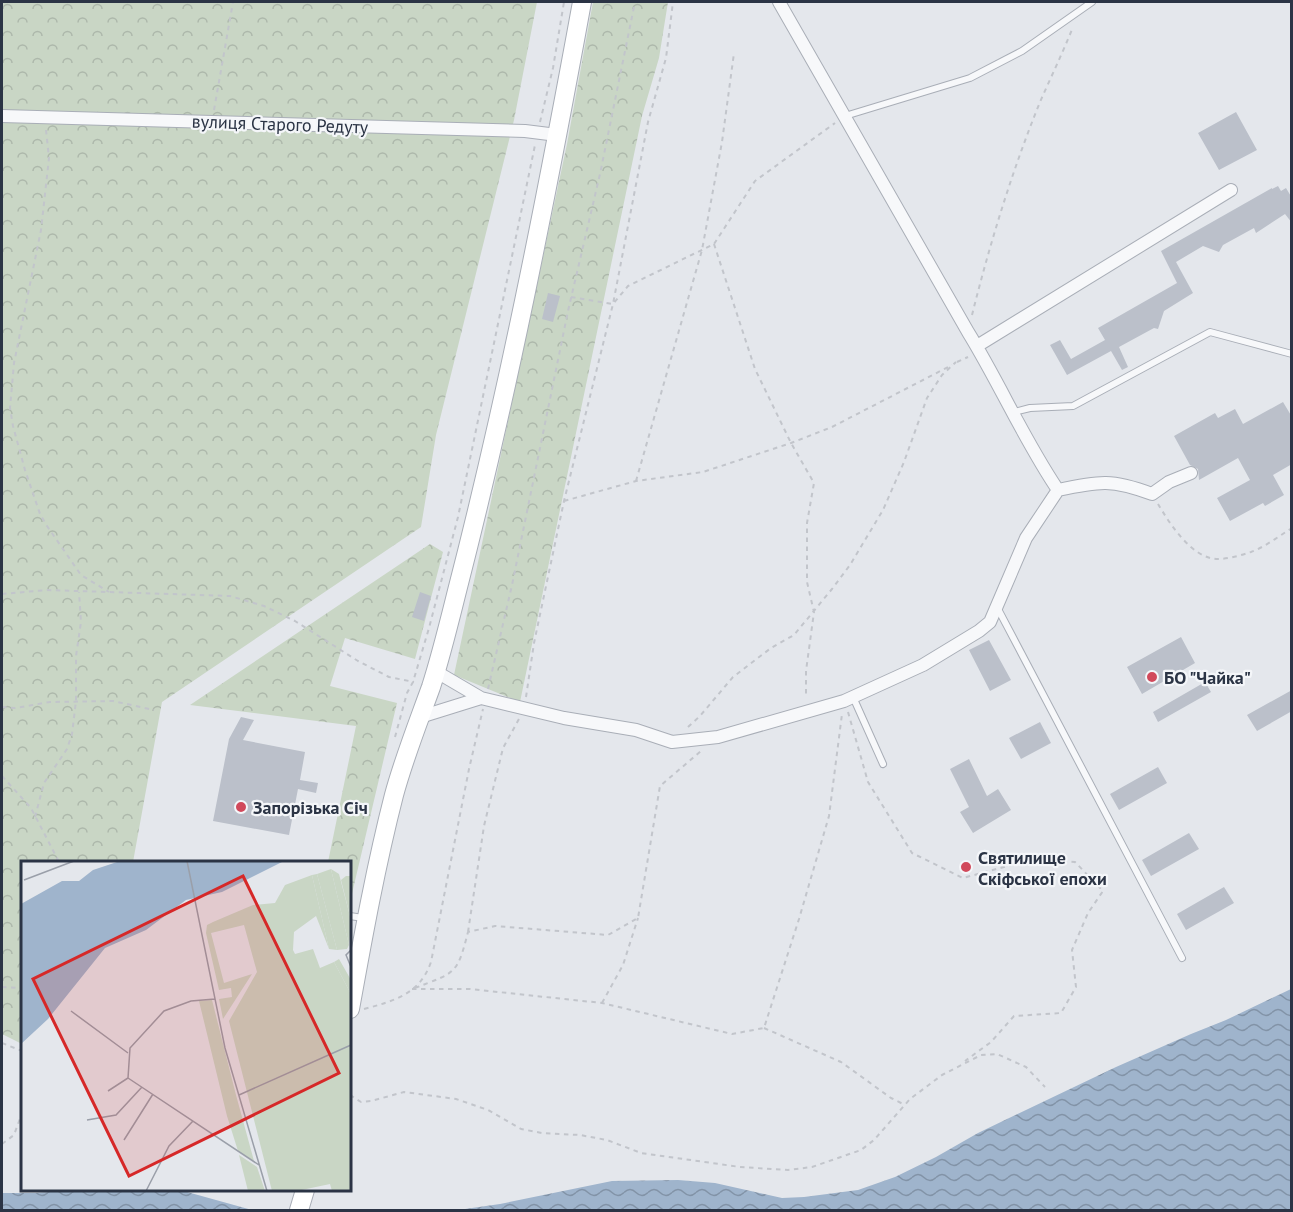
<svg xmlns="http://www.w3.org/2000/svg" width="1293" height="1212" viewBox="0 0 1293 1212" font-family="'PT Sans',sans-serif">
	<defs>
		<pattern id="forest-crowns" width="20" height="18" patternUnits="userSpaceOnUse" patternTransform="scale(1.5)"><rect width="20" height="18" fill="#c9d6c5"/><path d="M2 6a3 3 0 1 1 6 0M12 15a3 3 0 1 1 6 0" fill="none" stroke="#adb8ab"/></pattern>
		<pattern id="water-waves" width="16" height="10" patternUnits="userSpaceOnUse" patternTransform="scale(1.5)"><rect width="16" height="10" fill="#9fb4cc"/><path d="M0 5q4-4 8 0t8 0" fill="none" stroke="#8293a7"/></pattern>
	</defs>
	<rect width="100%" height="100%" fill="#e4e7ec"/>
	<path fill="url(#forest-crowns)" d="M2,2H537L514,120L436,435L421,527L162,702L133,862H22V1044L2,1034Z
		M593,2H668L659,58L642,116L520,702L454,675L567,144Z
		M430,544L443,552L415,659L345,638L330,686L397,703L350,902V862H328L356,726L190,705Z"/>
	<path fill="url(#water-waves)" d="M1291,989V1210H458L500,1204L612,1181L678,1180L715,1183L782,1198L804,1197L858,1190L895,1177L936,1157L978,1133L1116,1067L1191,1034L1226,1020Z
		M79,1190H180L252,1210H2V1193H35Z"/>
	<path fill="#bbc0ca" d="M1236,112L1257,150L1219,170L1198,133Z
		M1278,186L1281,191L1286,188L1292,198V223L1285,214L1256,233L1254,228L1223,245L1219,252L1203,246L1176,262L1193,293L1164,311L1158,329L1154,328L1119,347L1128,367L1122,370L1111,351L1067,375L1050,345L1060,340L1071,359L1105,340L1098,328L1177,283L1161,251L1272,188V189Z
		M548,293L560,296L553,322L542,319Z
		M1283,402L1292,417V464L1273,475L1284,495L1265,506L1263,503L1230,521L1217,498L1250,480L1238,458L1199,480L1198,469L1190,465L1174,436L1215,413L1218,418L1235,409L1243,424Z
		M420,592L431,596L424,621L412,617Z
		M1181,637L1195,663L1142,694L1127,667Z
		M989,640L1011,680L990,691L969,650Z
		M1205,682L1211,692L1158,722L1153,712Z
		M1292,690V711L1257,731L1247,715Z
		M241,717L254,720L243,740L305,752L300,780L318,783L316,793L298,789L289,835L213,821L229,739Z
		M1040,722L1051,743L1021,759L1009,738Z
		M969,759L987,796L998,789L1011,810L973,833L960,812L969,807L950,769Z
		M1158,767L1167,783L1119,810L1110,794Z
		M1189,833L1199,849L1151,876L1142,860Z
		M1224,887L1234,903L1186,930L1177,914Z"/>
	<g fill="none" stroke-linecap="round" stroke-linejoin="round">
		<defs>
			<path id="lane" d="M845,116L970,78L1022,51L1092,2
				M1014,412L1030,408L1073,406L1210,332L1292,354
				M998,609L1182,958
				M853,697L883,764
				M350,916L363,918"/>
			<path id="street" d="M779,2L968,332C1000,384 1024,440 1058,490
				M2,116L525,131L557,135
				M977,346L1231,190
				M435,671L481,698L564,718L636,730L672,742L718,737L844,701L923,665L979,631L990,622L1026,538L1058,490C1100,481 1112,479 1152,494L1169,482L1191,473
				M420,717L481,698"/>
			<path id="secondary" d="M350,1009C363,937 376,865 394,795C404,758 418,723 431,687C441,656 449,623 457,591C507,397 546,199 582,2
				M299,1210L305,1190"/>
		</defs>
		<use href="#lane" stroke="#a9aeb7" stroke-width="8"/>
		<use href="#street" stroke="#a9aeb7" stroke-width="14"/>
		<use href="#secondary" stroke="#a9aeb7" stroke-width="20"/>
		<path stroke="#c2c5cb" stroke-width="2" stroke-dasharray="4.5 4.5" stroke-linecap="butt" d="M214,110L233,2
			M540,122L553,68L564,2
			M46,130L49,158L41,230L14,363L10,408L13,426L25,470L40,514L47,526L81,575L109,592
			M714,244L755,369L791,443L814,483L807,523V582L814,612L806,671V698
			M571,297L613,304L628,286L714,244L755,181L835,123
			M972,315C990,243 1012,171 1040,102C1051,77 1063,52 1073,27
			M957,362L968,357
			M636,481L702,250L722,142L734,53
			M564,501L636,481L703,472L791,443L832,427L952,365
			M1158,504C1170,524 1192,559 1218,559C1228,559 1242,555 1251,552C1265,547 1279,536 1292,528
			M2,594L47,590L230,596L264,606L295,621L358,661L389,677L414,682
			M488,689L512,585L568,311L600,174L635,2
			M526,697L534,643L564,501L613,304L648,122L666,58L673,2
			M2,707L15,708L50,702L113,701L154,710
			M848,712L868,782L912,853L963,878L1030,860L1075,862L1103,891L1088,913L1072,950L1076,987L1061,1013L1014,1016L991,1042L965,1061
			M688,727L700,716L733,677L771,648L794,635L832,589L850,565L883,510L904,462L927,398L942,375L956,362
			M395,737L407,693L413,682L429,628L458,517L535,145
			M2,776L31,808L59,862
			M35,817L44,783L67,749L72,734L76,701V656L81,622L79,592
			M468,932L484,826L503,748L519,719
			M2,987L22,988
			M415,988C456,972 457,975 468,932L495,926L608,935L638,918L660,786L701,751
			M412,989H470L602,1003L732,1034L764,1028L799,919L829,816L842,714
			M602,1003L623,965L638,918
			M364,1009C394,1001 420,994 431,962L469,769L483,709
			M764,1028L841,1062L891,1098L903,1104
			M2,1043L22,1051
			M350,1095L361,1102L371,1101L404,1092L456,1099L488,1110L521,1129L542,1133L580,1135L607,1140L641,1153L740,1167L788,1170L812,1167L861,1150L874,1140L910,1099L942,1075L981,1055L997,1054L1026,1067L1045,1087
			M2,1144L14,1135L22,1113"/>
		<use href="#lane" stroke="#f7f8fa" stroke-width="6"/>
		<use href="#street" stroke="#f7f8fa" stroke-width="12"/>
		<use href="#secondary" stroke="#fff" stroke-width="18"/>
	</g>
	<g fill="#d1495b" stroke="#f4f6f9" stroke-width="2">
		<circle cx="1152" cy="677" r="6"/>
		<circle cx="241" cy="807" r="6"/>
		<circle cx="966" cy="867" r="6"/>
	</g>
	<g text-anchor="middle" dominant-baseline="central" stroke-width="4.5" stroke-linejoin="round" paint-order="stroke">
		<g font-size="18" fill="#2b3445" stroke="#f4f6f9">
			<text transform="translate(280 124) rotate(2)">вулиця Старого Редуту</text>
		</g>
		<g font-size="18" font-weight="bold" fill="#2b3445" stroke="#f4f6f9" text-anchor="start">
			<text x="1164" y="677">БО "Чайка"</text>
			<text x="253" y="807">Запорізька Січ</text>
			<text x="978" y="857">Святилище<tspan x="978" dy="21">Скіфської епохи</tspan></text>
		</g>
	</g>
	<g transform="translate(21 861)">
		<rect width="330" height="330" fill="#e4e7ec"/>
		<path d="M310,8L318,13L330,59L328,84ZM296,13L316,89L308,88L291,14ZM318,98L330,119V133L313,101Z" fill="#c9d6c5"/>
		<path d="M310,8L328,84L326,88L316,89L296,13ZM291,14L308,88L295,55L273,71L272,89L274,93L292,88L299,107L313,101L330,133V330H311L309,323L276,330H251L208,160L236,111L223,64L190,72L203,122L231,113L202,158L198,138L211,136L210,127L198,129L185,72L186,64L192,61L232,44L254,42L264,24ZM325,15H330V59L320,19ZM191,139L215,234L233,300L217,290L206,255L178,140ZM218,294L236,306L244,330H227Z" fill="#c9d6c5"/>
		<path d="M99,0H263L201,31L165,39L125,69L84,87L27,158L0,183V43L41,20H58L72,9Z" fill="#9fb4cc"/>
		<path fill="none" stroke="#9a9fa9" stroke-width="1.5" d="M166,0L204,187L246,330M3,19L53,0M330,89L325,94L330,106M50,150L107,192M107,217L238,304M87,230L107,217L109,187L143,150L170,140L194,138M218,234L330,184M66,259L95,254L121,226M103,279L132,233M125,330L148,285L172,260"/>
		<path fill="#d62828" fill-opacity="0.15" stroke="#d62828" stroke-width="3" d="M222,15L318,212L108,315L12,118Z"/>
		<rect width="330" height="330" fill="none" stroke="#2b3445" stroke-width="3"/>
	</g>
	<rect width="1293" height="1212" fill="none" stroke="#2b3445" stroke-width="6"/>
</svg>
